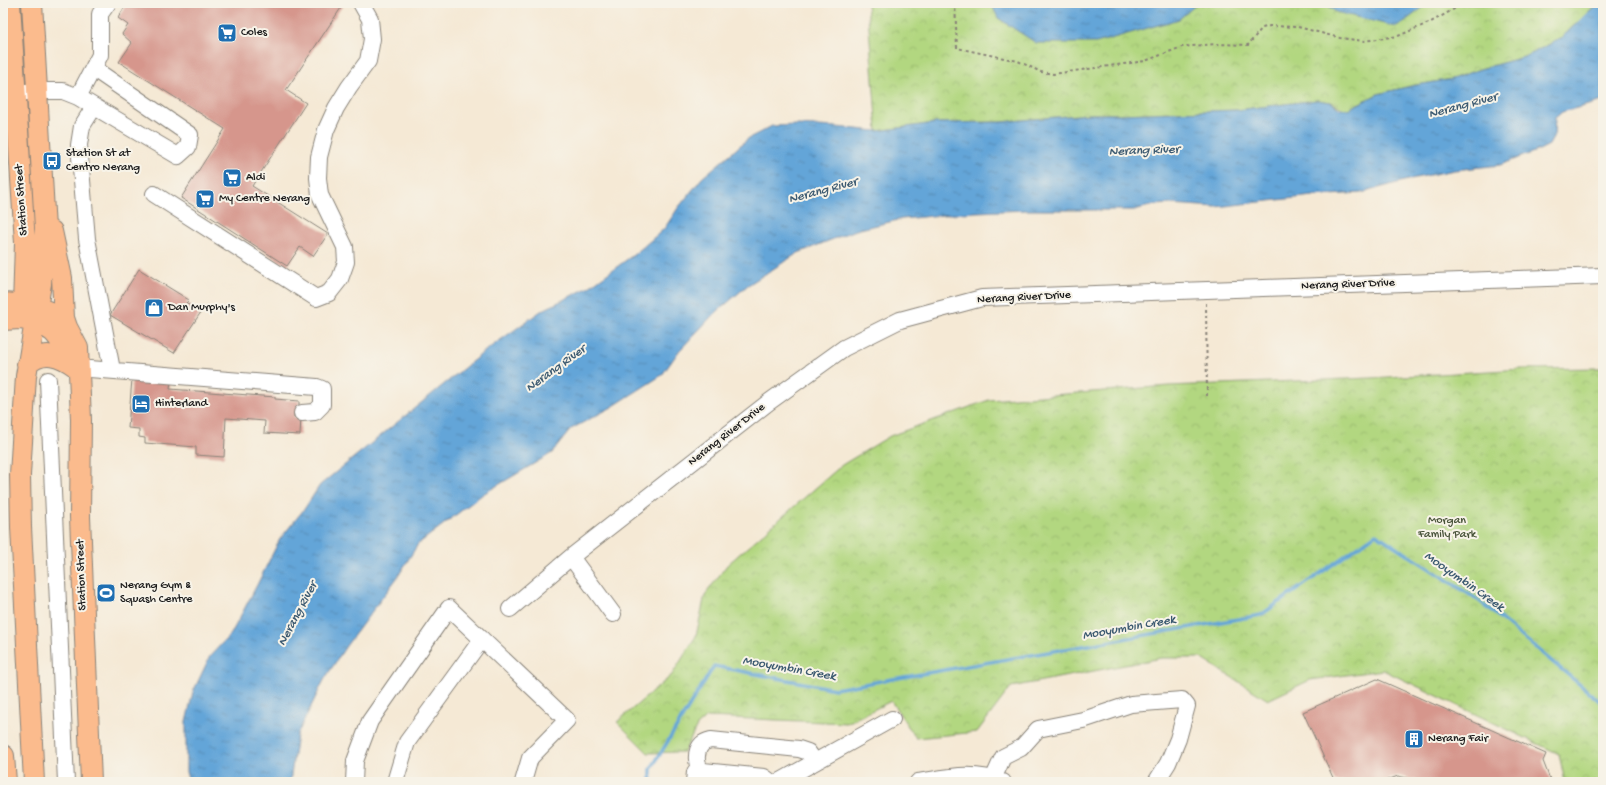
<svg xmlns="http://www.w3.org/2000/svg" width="1606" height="785" viewBox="0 0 1606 785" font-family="'Gochi Hand',sans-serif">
	<defs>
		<pattern id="park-crowns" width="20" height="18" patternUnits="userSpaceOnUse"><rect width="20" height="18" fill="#b2d780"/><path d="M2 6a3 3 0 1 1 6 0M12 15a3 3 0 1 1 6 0" fill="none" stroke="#98b86e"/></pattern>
		<pattern id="water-ripples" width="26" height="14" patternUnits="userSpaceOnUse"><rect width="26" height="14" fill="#64a5d8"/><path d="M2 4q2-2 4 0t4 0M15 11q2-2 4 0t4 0" fill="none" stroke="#5286ae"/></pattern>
	</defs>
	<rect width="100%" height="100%" fill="#f7f3e8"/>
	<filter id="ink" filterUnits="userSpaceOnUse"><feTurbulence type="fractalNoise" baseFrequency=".025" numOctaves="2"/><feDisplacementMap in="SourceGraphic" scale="8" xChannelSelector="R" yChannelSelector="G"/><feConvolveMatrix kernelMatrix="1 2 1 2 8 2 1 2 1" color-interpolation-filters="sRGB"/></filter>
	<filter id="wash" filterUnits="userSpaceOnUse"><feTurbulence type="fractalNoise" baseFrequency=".012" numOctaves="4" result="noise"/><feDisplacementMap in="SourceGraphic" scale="16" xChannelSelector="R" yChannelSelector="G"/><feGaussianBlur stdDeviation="0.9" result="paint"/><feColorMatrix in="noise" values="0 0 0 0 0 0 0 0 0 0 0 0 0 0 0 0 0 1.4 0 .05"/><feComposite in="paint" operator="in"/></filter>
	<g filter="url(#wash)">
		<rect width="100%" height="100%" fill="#f5e9d5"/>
		<path fill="url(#park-crowns)" stroke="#677a4e" d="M867,3H1598L1560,39L1524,57L1480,69L1452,79L1411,86L1378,94L1348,109H1344L1331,102L1317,100L1237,110L1121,114H1090L1001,122L935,123L877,131Z
			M1603,368V782H1565L1559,754L1383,670L1310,680L1268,700L1201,658H1161L1011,687L977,732L916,738L891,701L847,723L707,717L697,726L684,752L648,753L617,722L672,675L696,636L705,595L727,565L842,465L890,436L989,400L1169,386L1371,378L1523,369Z"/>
		<path fill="url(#water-ripples)" stroke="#40607a" d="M991,3H1198L1179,19L1096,43H1036L998,18Z
			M1325,3H1429L1397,27L1336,12Z
			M1598,3H1603V101L1562,112L1555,118L1554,136L1549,145L1539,150L1500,165L1454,170L1415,178L1361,193L1313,196L1216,207L1171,204L1154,205L1134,210H1028L974,212L902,219L856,230L798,253L748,285L711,317L679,351L662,375L612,407L571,429L552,453L483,494L418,544L397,578L346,646L324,680L297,735L290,782H189L186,772V722L193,692L210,656L231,634L257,585L280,539L305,508L320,485L485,351L541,311L589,287L636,253L664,229L678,208L702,178L749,138L772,126L798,125L836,127L877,131L935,123L1001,122L1090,114H1121L1237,110L1317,100L1331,102L1340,109H1348L1378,94L1411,86L1452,79L1480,69L1524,57L1560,39Z"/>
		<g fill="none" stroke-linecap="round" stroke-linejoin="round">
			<path stroke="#64a5d8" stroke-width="3.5" d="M651,782V769L714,666L835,689L1261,615L1376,534L1478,600L1603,704"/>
		</g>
		<g id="blocks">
			<path fill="#d6968c" d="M127,3H341L343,5L286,90L306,103L252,186L328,234L313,256L300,247L287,266L181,198L225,129L119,62L132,43L122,34L128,25L118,18Z
				M139,269L189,300L186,303L201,312L174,353L110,315Z
				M132,379L171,381L170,389L275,397V399L299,401V415L294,414V417H301L300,435L264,433L265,421L226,418L224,457L196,455V447L145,443V438L139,437V429L128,428Z
				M1377,679L1546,754L1543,761L1551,782H1424L1398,776L1382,782H1335L1303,712Z"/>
		</g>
	</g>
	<g filter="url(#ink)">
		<use href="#blocks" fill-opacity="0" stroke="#888278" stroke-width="1"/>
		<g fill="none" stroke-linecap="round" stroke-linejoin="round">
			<defs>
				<path id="minor" d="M15,93L38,91H63L78,97L178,156L188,147L190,135L94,69
					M78,97L100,55V14L108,3
					M94,107L82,126L79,145L87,239L112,370
					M154,194L316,298L329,293L340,279L346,262L345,247L320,195L318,178L319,157L326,130L336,108L349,87L368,61L372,39L370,19L361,3
					M77,368L317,387L322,389V405L315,412L302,413
					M48,380L66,782
					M571,557L613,614
					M510,609L571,557L769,402L844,348L900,320L982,298L1603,276
					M993,779L1003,757L1021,748L1038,729L1083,720L1131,704L1182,700L1187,706L1178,739L1168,763L1156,782
					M354,782L355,761L370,721L449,608L567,720L530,758L523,782
					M395,782L407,742L482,639
					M694,782L695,772L699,768
					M771,782L764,777L703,771C695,766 695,751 702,744C704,742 707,741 711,740L799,749L808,752L815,762
					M779,782L892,719
					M918,782C950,777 972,771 1003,782"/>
				<path id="major" d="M10,3L25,243L23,306C27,321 42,323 53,332C60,339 65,349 71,358
					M32,3L45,229L41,284L26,376L20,475L21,527L34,782
					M52,231L62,278L64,318L67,327
					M3,303L30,305L53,313L59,318L67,327L78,348L81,420L80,517L91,782
					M3,320L20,319L34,321
					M27,364C43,349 60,355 76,367"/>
				<path id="highway" d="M3,756L5,782"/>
			</defs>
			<use href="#minor" stroke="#888278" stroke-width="18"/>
			<use href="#major" stroke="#888278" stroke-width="22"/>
			<use href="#highway" stroke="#888278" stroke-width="24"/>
			<path stroke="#888278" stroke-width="2" stroke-dasharray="3 3" stroke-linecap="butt" d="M955,3L957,48L1018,61L1041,72L1053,74L1145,61L1182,47L1217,44L1248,45L1262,28L1270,26L1298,27L1340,38L1364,41L1398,36L1431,22L1465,3
				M1206,303L1207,399"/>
			<use href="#minor" stroke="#fff" stroke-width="16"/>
			<use href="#major" stroke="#fbbb8d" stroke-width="20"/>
			<use href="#highway" stroke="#fbbb8d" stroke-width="22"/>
		</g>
	</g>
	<defs>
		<symbol id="supermarket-square" viewBox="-11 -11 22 22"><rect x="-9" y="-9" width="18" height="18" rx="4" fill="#1f6fb2" stroke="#f7f3e8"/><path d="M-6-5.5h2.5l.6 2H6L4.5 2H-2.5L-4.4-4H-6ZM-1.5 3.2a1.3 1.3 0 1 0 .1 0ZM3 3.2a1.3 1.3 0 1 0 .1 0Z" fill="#fff"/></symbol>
		<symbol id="bus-square" viewBox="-11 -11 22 22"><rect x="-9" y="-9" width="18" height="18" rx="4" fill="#1f6fb2" stroke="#f7f3e8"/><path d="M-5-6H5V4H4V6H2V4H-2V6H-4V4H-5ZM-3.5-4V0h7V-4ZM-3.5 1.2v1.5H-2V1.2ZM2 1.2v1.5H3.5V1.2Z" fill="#fff"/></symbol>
		<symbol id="shop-square" viewBox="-11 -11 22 22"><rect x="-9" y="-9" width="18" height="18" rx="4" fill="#1f6fb2" stroke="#f7f3e8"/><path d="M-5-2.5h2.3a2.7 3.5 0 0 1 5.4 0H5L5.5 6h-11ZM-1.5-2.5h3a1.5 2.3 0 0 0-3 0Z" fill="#fff"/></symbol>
		<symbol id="hotel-square" viewBox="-11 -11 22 22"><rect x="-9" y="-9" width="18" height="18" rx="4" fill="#1f6fb2" stroke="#f7f3e8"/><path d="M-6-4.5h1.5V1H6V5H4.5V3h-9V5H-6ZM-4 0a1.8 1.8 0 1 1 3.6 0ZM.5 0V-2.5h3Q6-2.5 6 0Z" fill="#fff"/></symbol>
		<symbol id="stadium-square" viewBox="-11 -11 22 22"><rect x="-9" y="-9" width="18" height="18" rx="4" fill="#1f6fb2" stroke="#f7f3e8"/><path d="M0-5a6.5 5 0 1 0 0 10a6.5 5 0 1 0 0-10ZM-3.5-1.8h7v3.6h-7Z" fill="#fff"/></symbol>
		<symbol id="building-square" viewBox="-11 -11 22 22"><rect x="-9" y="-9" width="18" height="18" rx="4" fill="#1f6fb2" stroke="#f7f3e8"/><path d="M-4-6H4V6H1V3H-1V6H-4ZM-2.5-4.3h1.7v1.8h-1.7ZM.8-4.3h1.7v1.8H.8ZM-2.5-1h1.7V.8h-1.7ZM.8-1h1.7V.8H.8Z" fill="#fff"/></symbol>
	</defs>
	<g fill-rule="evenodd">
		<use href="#supermarket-square" x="216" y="22" width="22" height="22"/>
		<use href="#bus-square" x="41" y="150" width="22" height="22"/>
		<use href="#supermarket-square" x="221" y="167" width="22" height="22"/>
		<use href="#supermarket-square" x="194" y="188" width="22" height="22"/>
		<use href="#shop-square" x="143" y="297" width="22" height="22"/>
		<use href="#hotel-square" x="130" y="393" width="22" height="22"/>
		<use href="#stadium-square" x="95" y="582" width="22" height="22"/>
		<use href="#building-square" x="1403" y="728" width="22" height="22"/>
	</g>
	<g text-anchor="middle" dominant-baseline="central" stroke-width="4" stroke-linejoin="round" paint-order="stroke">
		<g font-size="12" fill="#1c1c1c" stroke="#f7f3e8" text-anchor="start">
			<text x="241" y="33">Coles</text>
			<text x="66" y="154">Station St at<tspan x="66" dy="14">Centro Nerang</tspan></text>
			<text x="246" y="178">Aldi</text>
			<text x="219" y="199">My Centre Nerang</text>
			<text x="168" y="308">Dan Murphy's</text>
			<text x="155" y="404">Hinterland</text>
			<text x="120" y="586">Nerang Gym &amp;<tspan x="120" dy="14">Squash Centre</tspan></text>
			<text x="1428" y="739">Nerang Fair</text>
		</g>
		<g font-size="12" fill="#1c1c1c" stroke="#f7f3e8">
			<text transform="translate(22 200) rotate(-94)">Station Street</text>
			<text transform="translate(1348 285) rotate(-2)">Nerang River Drive</text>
			<text transform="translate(1024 298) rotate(-3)">Nerang River Drive</text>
			<text transform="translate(727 435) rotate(-38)">Nerang River Drive</text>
			<text transform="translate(82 575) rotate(-92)">Station Street</text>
		</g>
		<g font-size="12" fill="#49543a" stroke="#f7f3e8">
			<text x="1447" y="521">Morgan<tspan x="1447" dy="14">Family Park</tspan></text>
		</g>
		<g font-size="13" font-style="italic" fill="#3c5a71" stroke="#f7f3e8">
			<text transform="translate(1463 106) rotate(-15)">Nerang River</text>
			<text transform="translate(1144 151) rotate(-2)">Nerang River</text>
			<text transform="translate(823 191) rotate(-15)">Nerang River</text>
			<text transform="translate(556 369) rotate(-36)">Nerang River</text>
			<text transform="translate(1464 582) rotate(35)">Mooyumbin Creek</text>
			<text transform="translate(298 614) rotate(-62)">Nerang River</text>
			<text transform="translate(1129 628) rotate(-10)">Mooyumbin Creek</text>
			<text transform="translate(789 669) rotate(10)">Mooyumbin Creek</text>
		</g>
	</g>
	<rect width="1606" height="785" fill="none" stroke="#f7f3e8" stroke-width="16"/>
</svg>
